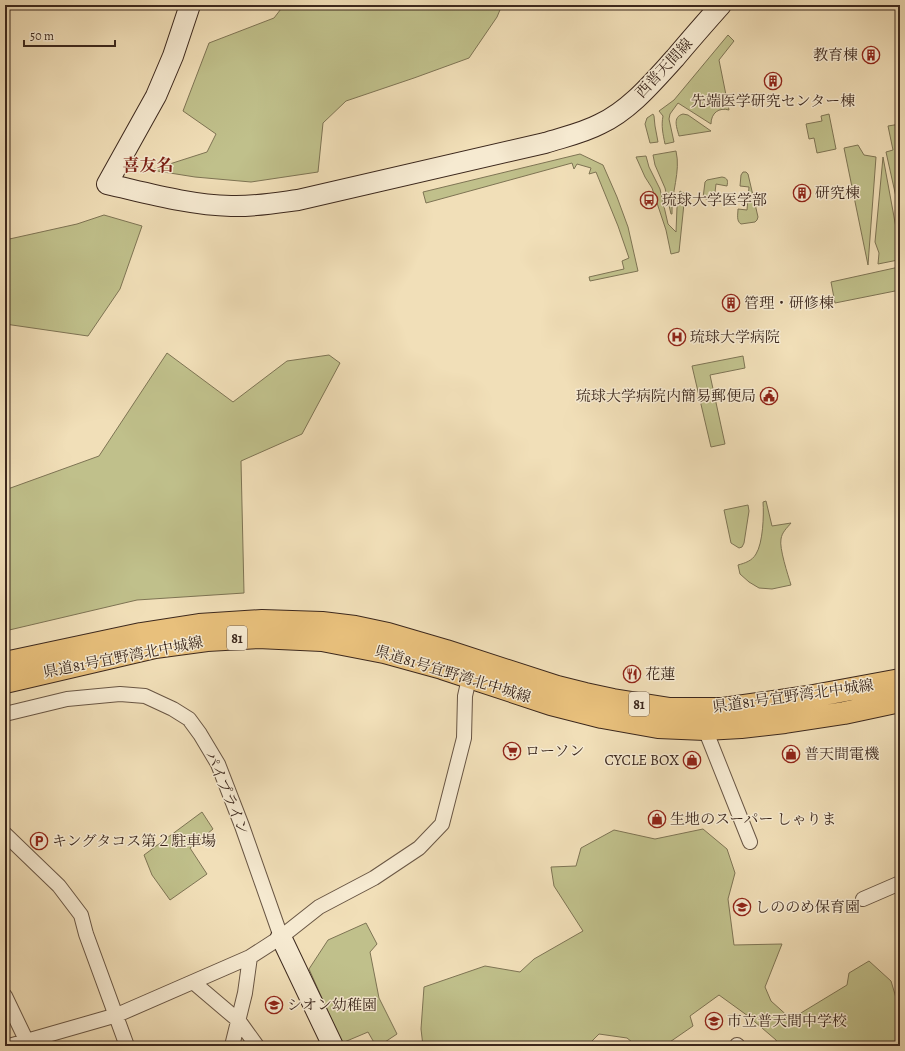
<svg xmlns="http://www.w3.org/2000/svg" width="905" height="1051" viewBox="0 0 905 1051" font-family="Alegreya,'Noto Serif JP',serif">
	<rect width="100%" height="100%" fill="#f1dfb8"/>
	<filter id="stains"><feTurbulence type="fractalNoise" baseFrequency=".005" numOctaves="4"/><feColorMatrix values="0 0 0 0 .2 0 0 0 0 .09 0 0 0 0 .02 0 0 0 .5 -.17"/></filter>
	<radialGradient id="worn" r=".72"><stop offset=".6" stop-color="#630" stop-opacity="0"/><stop offset="1" stop-color="#630" stop-opacity=".3"/></radialGradient>
	<path fill="#c0c08b" stroke="#7e7454" d="M284,5H502L497,17L469,58L414,78L346,101L323,123L318,172L251,182L195,177L151,170L207,152L216,134L183,111L209,43L274,18Z
		M728,35L734,41L719,60L729,110C719,107 711,113 711,124L678,103L670,114L669,119L674,142L665,144C663,134 661,126 663,116L659,111L674,100Z
		M653,114L654,116L655,126L658,142L650,143L645,124L647,118Z
		M683,114L688,115L711,131L679,136C677,128 672,117 683,114Z
		M829,114L836,149L817,153L814,138L809,139L806,124L822,121L821,116Z
		M900,124V215L886,152L893,150L888,126Z
		M858,145L864,155L876,157L868,265L844,148Z
		M676,151C681,172 671,193 672,214H671L665,188L655,165L653,155Z
		M580,154L603,165L617,197L628,227L638,271L590,281L589,277L624,269L622,261L629,258L618,226L596,172L589,174L591,168L577,164L574,169L572,163L426,203L423,192Z
		M646,156L649,167L660,189L668,224L676,232L677,207L680,191L685,194L679,252L671,254L666,230L652,188L645,177L636,157Z
		M883,157L899,244L898,260L878,264L879,253L875,242Z
		M743,172H746L748,174L758,217L757,220L755,222L741,224C736,221 738,214 738,209L747,210L749,187L740,186L741,175Z
		M722,177C728,178 728,181 727,186L716,184L714,201L703,198L705,182L707,180Z
		M104,215L142,226L120,289L88,336L5,324V240L77,224Z
		M899,267L900,270V290L835,303L831,282Z
		M167,353L233,402L287,361L329,355L340,363L302,434L241,461L244,593L137,600L5,631V490L99,456Z
		M743,356L745,368L710,375L725,444L711,447L692,366Z
		M766,501L772,526L791,523C787,528 782,532 781,539C779,548 788,575 791,585L772,589L759,588L749,582L740,574L738,565C745,563 752,561 756,554C763,543 764,515 763,502Z
		M748,505L749,511L744,543L742,547L739,548L731,543L724,510Z
		M202,812L213,829L190,848L207,874L170,900L152,875L144,855Z
		M703,829L727,849L735,873L728,899L734,945L782,944L765,987L771,1001L791,1019L847,985L849,973L869,961L891,981L900,1011V1046H779L776,1040L748,1016L719,995L690,1016L693,1026L664,1046H637L627,1038L599,1034L587,1046H423L421,1029L424,987L485,966L520,972L534,959L583,931L554,886L551,867L576,866L581,848L614,830L655,839Z
		M366,923L377,944L370,952L379,998L397,1034L379,1046H376L368,1032L342,1043L309,969L328,940Z"/>
	<g fill="none" stroke-linecap="round" stroke-linejoin="round">
		<defs>
			<path id="street" d="M5,714L67,699L120,694L145,696L173,709L189,719L200,734L218,764L242,826L281,937
				M705,729L750,842
				M5,834L59,886L81,915L86,934L127,1046
				M863,899L900,883
				M193,982L239,1021L257,1046
				M5,996L29,1046
				M737,1045L738,1046
				M9,1046L117,1015L250,957L281,937L319,907L374,878L419,848L442,824L464,738L465,696L471,670
				M232,1046L245,993L250,957"/>
			<path id="secondary" d="M190,5L173,56L156,96L107,184C147,193 189,205 231,206C253,207 276,203 298,200L545,143C564,137 583,133 600,124C630,110 653,82 675,58C690,40 705,23 721,5
				M281,937L333,1046"/>
			<path id="primary" d="M5,663L141,634L199,625L262,621L322,623L355,627L388,634L446,651L557,687L585,694L613,700L670,709H723L808,697L900,680
				M5,682L155,647L207,640L258,637L322,640L384,652L442,668L551,704L602,717L658,727L705,729L741,727L785,722L844,713L900,701"/>
		</defs>
		<use href="#street" stroke="#695644" stroke-width="16"/>
		<use href="#secondary" stroke="#3c281d" stroke-width="22"/>
		<use href="#primary" stroke="#3c281d" stroke-width="24"/>
		<use href="#street" stroke="#f6ead1" stroke-width="14"/>
		<use href="#secondary" stroke="#f6ead1" stroke-width="20"/>
		<use href="#primary" stroke="#e8c07c" stroke-width="22"/>
	</g>
	<defs>
		<symbol id="building-ring" viewBox="-11 -11 22 22"><circle r="9.5" fill="#f6ead1" stroke="#8f2418" stroke-width="1.5"/><path d="M-4-6H4V6H1V3H-1V6H-4ZM-2.5-4.3h1.7v1.8h-1.7ZM.8-4.3h1.7v1.8H.8ZM-2.5-1h1.7V.8h-1.7ZM.8-1h1.7V.8H.8Z" fill="#8f2418"/></symbol>
		<symbol id="bus-ring" viewBox="-11 -11 22 22"><circle r="9.5" fill="#f6ead1" stroke="#8f2418" stroke-width="1.5"/><path d="M-5-6H5V4H4V6H2V4H-2V6H-4V4H-5ZM-3.5-4V0h7V-4ZM-3.5 1.2v1.5H-2V1.2ZM2 1.2v1.5H3.5V1.2Z" fill="#8f2418"/></symbol>
		<symbol id="hospital-ring" viewBox="-11 -11 22 22"><circle r="9.5" fill="#f6ead1" stroke="#8f2418" stroke-width="1.5"/><path d="M-5-5h3v3.5h4V-5h3V5h-3V1.5h-4V5h-3Z" fill="#8f2418"/></symbol>
		<symbol id="civic-ring" viewBox="-11 -11 22 22"><circle r="9.5" fill="#f6ead1" stroke="#8f2418" stroke-width="1.5"/><path d="M-.6-6.5H3V-4.5H.6V-3L4-1V1h2V6H-6V1h2V-1L-.6-3ZM-1.2 2.5V6h2.4V2.5Z" fill="#8f2418"/></symbol>
		<symbol id="restaurant-ring" viewBox="-11 -11 22 22"><circle r="9.5" fill="#f6ead1" stroke="#8f2418" stroke-width="1.5"/><path d="M-5-6h1v4h1v-4h1v4h1v-4h1v5L-1.5 .5V6h-2V.5L-5-1ZM5-6V6H3V1.5H1.5Q1.5-4 5-6Z" fill="#8f2418"/></symbol>
		<symbol id="supermarket-ring" viewBox="-11 -11 22 22"><circle r="9.5" fill="#f6ead1" stroke="#8f2418" stroke-width="1.5"/><path d="M-6-5.5h2.5l.6 2H6L4.5 2H-2.5L-4.4-4H-6ZM-1.5 3.2a1.3 1.3 0 1 0 .1 0ZM3 3.2a1.3 1.3 0 1 0 .1 0Z" fill="#8f2418"/></symbol>
		<symbol id="shop-ring" viewBox="-11 -11 22 22"><circle r="9.5" fill="#f6ead1" stroke="#8f2418" stroke-width="1.5"/><path d="M-5-2.5h2.3a2.7 3.5 0 0 1 5.4 0H5L5.5 6h-11ZM-1.5-2.5h3a1.5 2.3 0 0 0-3 0Z" fill="#8f2418"/></symbol>
		<symbol id="parking-ring" viewBox="-11 -11 22 22"><circle r="9.5" fill="#f6ead1" stroke="#8f2418" stroke-width="1.5"/><path d="M-3.5-5.5H1a3.5 3.5 0 0 1 0 7H-1V5.5H-3.5ZM-1-3.4V-.6H.8a1.4 1.4 0 0 0 0-2.8Z" fill="#8f2418"/></symbol>
		<symbol id="school-ring" viewBox="-11 -11 22 22"><circle r="9.5" fill="#f6ead1" stroke="#8f2418" stroke-width="1.5"/><path d="M0-5L7-2L0 1L-7-2ZM-4 1L0 2.5L4 1V4Q0 6-4 4Z" fill="#8f2418"/></symbol>
	</defs>
	<g fill-rule="evenodd">
		<use href="#building-ring" x="861" y="45" width="20" height="20"/>
		<use href="#building-ring" x="763" y="71" width="20" height="20"/>
		<use href="#building-ring" x="792" y="183" width="20" height="20"/>
		<use href="#bus-ring" x="639" y="190" width="20" height="20"/>
		<use href="#building-ring" x="721" y="293" width="20" height="20"/>
		<use href="#hospital-ring" x="667" y="327" width="20" height="20"/>
		<use href="#civic-ring" x="759" y="386" width="20" height="20"/>
		<use href="#restaurant-ring" x="622" y="664" width="20" height="20"/>
		<use href="#supermarket-ring" x="502" y="741" width="20" height="20"/>
		<use href="#shop-ring" x="781" y="744" width="20" height="20"/>
		<use href="#shop-ring" x="682" y="750" width="20" height="20"/>
		<use href="#shop-ring" x="647" y="809" width="20" height="20"/>
		<use href="#parking-ring" x="29" y="831" width="20" height="20"/>
		<use href="#school-ring" x="732" y="897" width="20" height="20"/>
		<use href="#school-ring" x="264" y="995" width="20" height="20"/>
		<use href="#school-ring" x="704" y="1011" width="20" height="20"/>
	</g>
	<g text-anchor="middle" dominant-baseline="central" stroke-width="3" stroke-linejoin="round" paint-order="stroke">
		<g fill="#f6ead1" stroke="#746253" stroke-width="1">
			<rect x="227" y="626" width="20" height="24" rx="3"/>
			<rect x="629" y="692" width="20" height="24" rx="3"/>
		</g>
		<g font-size="14" font-weight="bold" fill="#3c281d">
			<text x="237" y="638">81</text>
			<text x="639" y="704">81</text>
		</g>
		<g font-size="15" fill="#3c281d" stroke="#f6ead1" text-anchor="start">
			<text x="858" y="55" text-anchor="end">教育棟</text>
			<text x="773" y="101" text-anchor="middle">先端医学研究センター棟</text>
			<text x="815" y="193">研究棟</text>
			<text x="662" y="200">琉球大学医学部</text>
			<text x="744" y="303">管理・研修棟</text>
			<text x="690" y="337">琉球大学病院</text>
			<text x="756" y="396" text-anchor="end">琉球大学病院内簡易郵便局</text>
			<text x="645" y="674">花蓮</text>
			<text x="525" y="751">ローソン</text>
			<text x="804" y="754">普天間電機</text>
			<text x="679" y="760" text-anchor="end">CYCLE BOX</text>
			<text x="670" y="819">生地のスーパー しゃりま</text>
			<text x="52" y="841">キングタコス第２駐車場</text>
			<text x="755" y="907">しののめ保育園</text>
			<text x="287" y="1005">シオン幼稚園</text>
			<text x="727" y="1021">市立普天間中学校</text>
		</g>
		<g font-size="15" fill="#3c281d" stroke="#f6ead1">
			<text transform="translate(664 68) rotate(-47)">西普天間線</text>
			<text transform="translate(123 657) rotate(-11)">県道81号宜野湾北中城線</text>
			<text transform="translate(453 674) rotate(17)">県道81号宜野湾北中城線</text>
			<text transform="translate(793 696) rotate(-8)">県道81号宜野湾北中城線</text>
			<text transform="translate(227 793) rotate(67)">パイプライン</text>
		</g>
		<g font-size="17" font-weight="bold" fill="#7a1f14" stroke="#f6ead1">
			<text x="148" y="165">喜友名</text>
		</g>
	</g>
	<rect width="905" height="1051" fill="none" stroke="#f1dfb8" stroke-width="20"/>
	<rect x="6" y="6" width="893" height="1039" fill="none" stroke="#3c281d" stroke-width="2"/>
	<rect x="10" y="10" width="885" height="1031" fill="none" stroke="#3c281d"/>
	<path d="M24 40v6h91v-6" fill="none" stroke="#3c281d" stroke-width="2"/>
	<text x="30" y="40" font-size="12" fill="#3c281d" stroke="#f6ead1" stroke-width="3" paint-order="stroke">50 m</text>
	<rect width="100%" height="100%" filter="url(#stains)"/>
	<rect width="100%" height="100%" fill="url(#worn)"/>
</svg>
